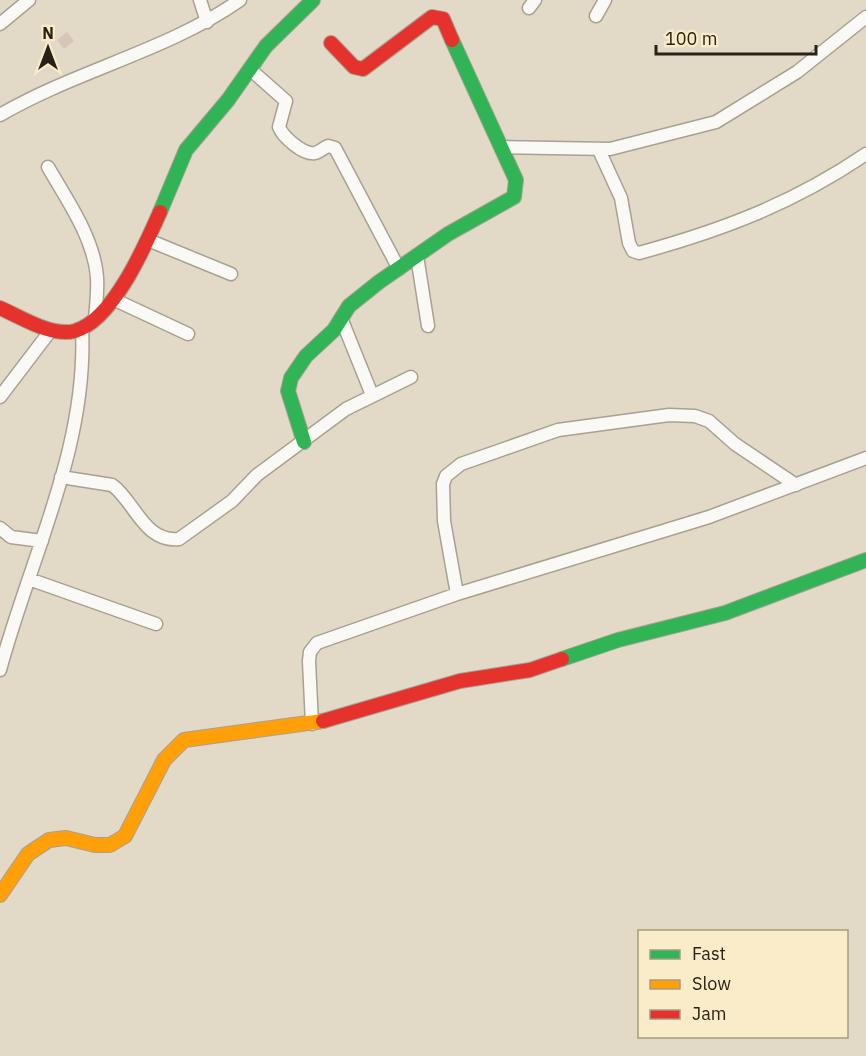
<svg xmlns="http://www.w3.org/2000/svg" width="866" height="1056" viewBox="0 0 866 1056" font-family="'IBM Plex Sans',sans-serif">
	<rect width="100%" height="100%" fill="#e2dac6"/>
	<path fill="#d7c5b8" d="M67,32L74,41L64,49L57,40Z"/>
	<g fill="none" stroke-linecap="round" stroke-linejoin="round">
		<defs>
			<path id="street" d="M200,0L207,22
				M529,8L535,0
				M596,16L605,0
				M0,24L29,0
				M251,70L286,101L279,127C283,137 303,155 315,153C320,152 323,148 328,146L335,148L399,269
				M0,115C77,70 167,51 240,0
				M501,147L610,149L716,122L797,72L866,17
				M599,150L621,198L629,243L633,251L639,253C723,230 794,203 866,154
				M48,167C67,200 94,238 97,277C98,291 96,305 95,319
				M148,240L231,274
				M417,256L428,326
				M113,299L188,334
				M341,318L372,395
				M0,397L51,330
				M61,477L112,485C134,500 144,543 179,539L232,501L257,475L346,409L411,377
				M0,528L11,537L42,541
				M29,579L156,624
				M457,594L444,521L443,484L446,476L461,464L558,430L669,415L695,416L709,421L735,444L796,485
				M0,670C30,558 88,447 82,328
				M312,724L309,661L310,652L317,643L457,594L709,517L866,458"/>
			<path id="fast" d="M160,212L186,150L228,100L266,46L313,0
				M304,442L288,391L291,378L306,356L334,330L349,306L379,282L448,234L514,197L516,180L452,40
				M562,659L618,640L725,613L866,560"/>
			<path id="slow" d="M0,895L28,854L49,840L66,838L95,845H110L125,836L164,760L184,740L323,721"/>
			<path id="jam" d="M331,43L354,67L363,69L432,17L443,19L452,40
				M0,308C21,317 51,337 75,331C113,320 145,246 160,212
				M323,721L460,681L530,670L562,659"/>
		</defs>
		<use href="#street" stroke="#a7a192" stroke-width="15"/>
		<use href="#fast" stroke="#a7a192" stroke-width="16"/>
		<use href="#slow" stroke="#a7a192" stroke-width="16"/>
		<use href="#jam" stroke="#a7a192" stroke-width="16"/>
		<use href="#street" stroke="#fbf9f6" stroke-width="12"/>
		<use href="#fast" stroke="#30b455" stroke-width="14"/>
		<use href="#slow" stroke="#ff9f0a" stroke-width="14"/>
		<use href="#jam" stroke="#e5322d" stroke-width="14"/>
	</g>
	<rect x="638" y="930" width="210" height="108" fill="#faecc8" stroke="#a69c81" stroke-width="1.5"/>
	<rect x="650" y="950" width="30" height="9" fill="#30b455" stroke="#a69c81" stroke-width="1.5"/>
	<text x="692" y="960" font-size="18" fill="#282316">Fast</text>
	<rect x="650" y="980" width="30" height="9" fill="#ff9f0a" stroke="#a69c81" stroke-width="1.5"/>
	<text x="692" y="990" font-size="18" fill="#282316">Slow</text>
	<rect x="650" y="1010" width="30" height="9" fill="#e5322d" stroke="#a69c81" stroke-width="1.5"/>
	<text x="692" y="1020" font-size="18" fill="#282316">Jam</text>
	<g transform="translate(48 48)" stroke="#faecc8" stroke-width="4.5" paint-order="stroke">
	<path d="M0-4.5L10 22L0 15L-10 22Z" fill="#282316"/>
	<text y="-9" font-size="16" font-weight="bold" text-anchor="middle" fill="#282316">N</text>
	</g>
	<path d="M656 45v9h160v-9" fill="none" stroke="#282316" stroke-width="3"/>
	<text x="665" y="45" font-size="18" fill="#282316" stroke="#faecc8" stroke-width="4.5" paint-order="stroke">100 m</text>
</svg>
